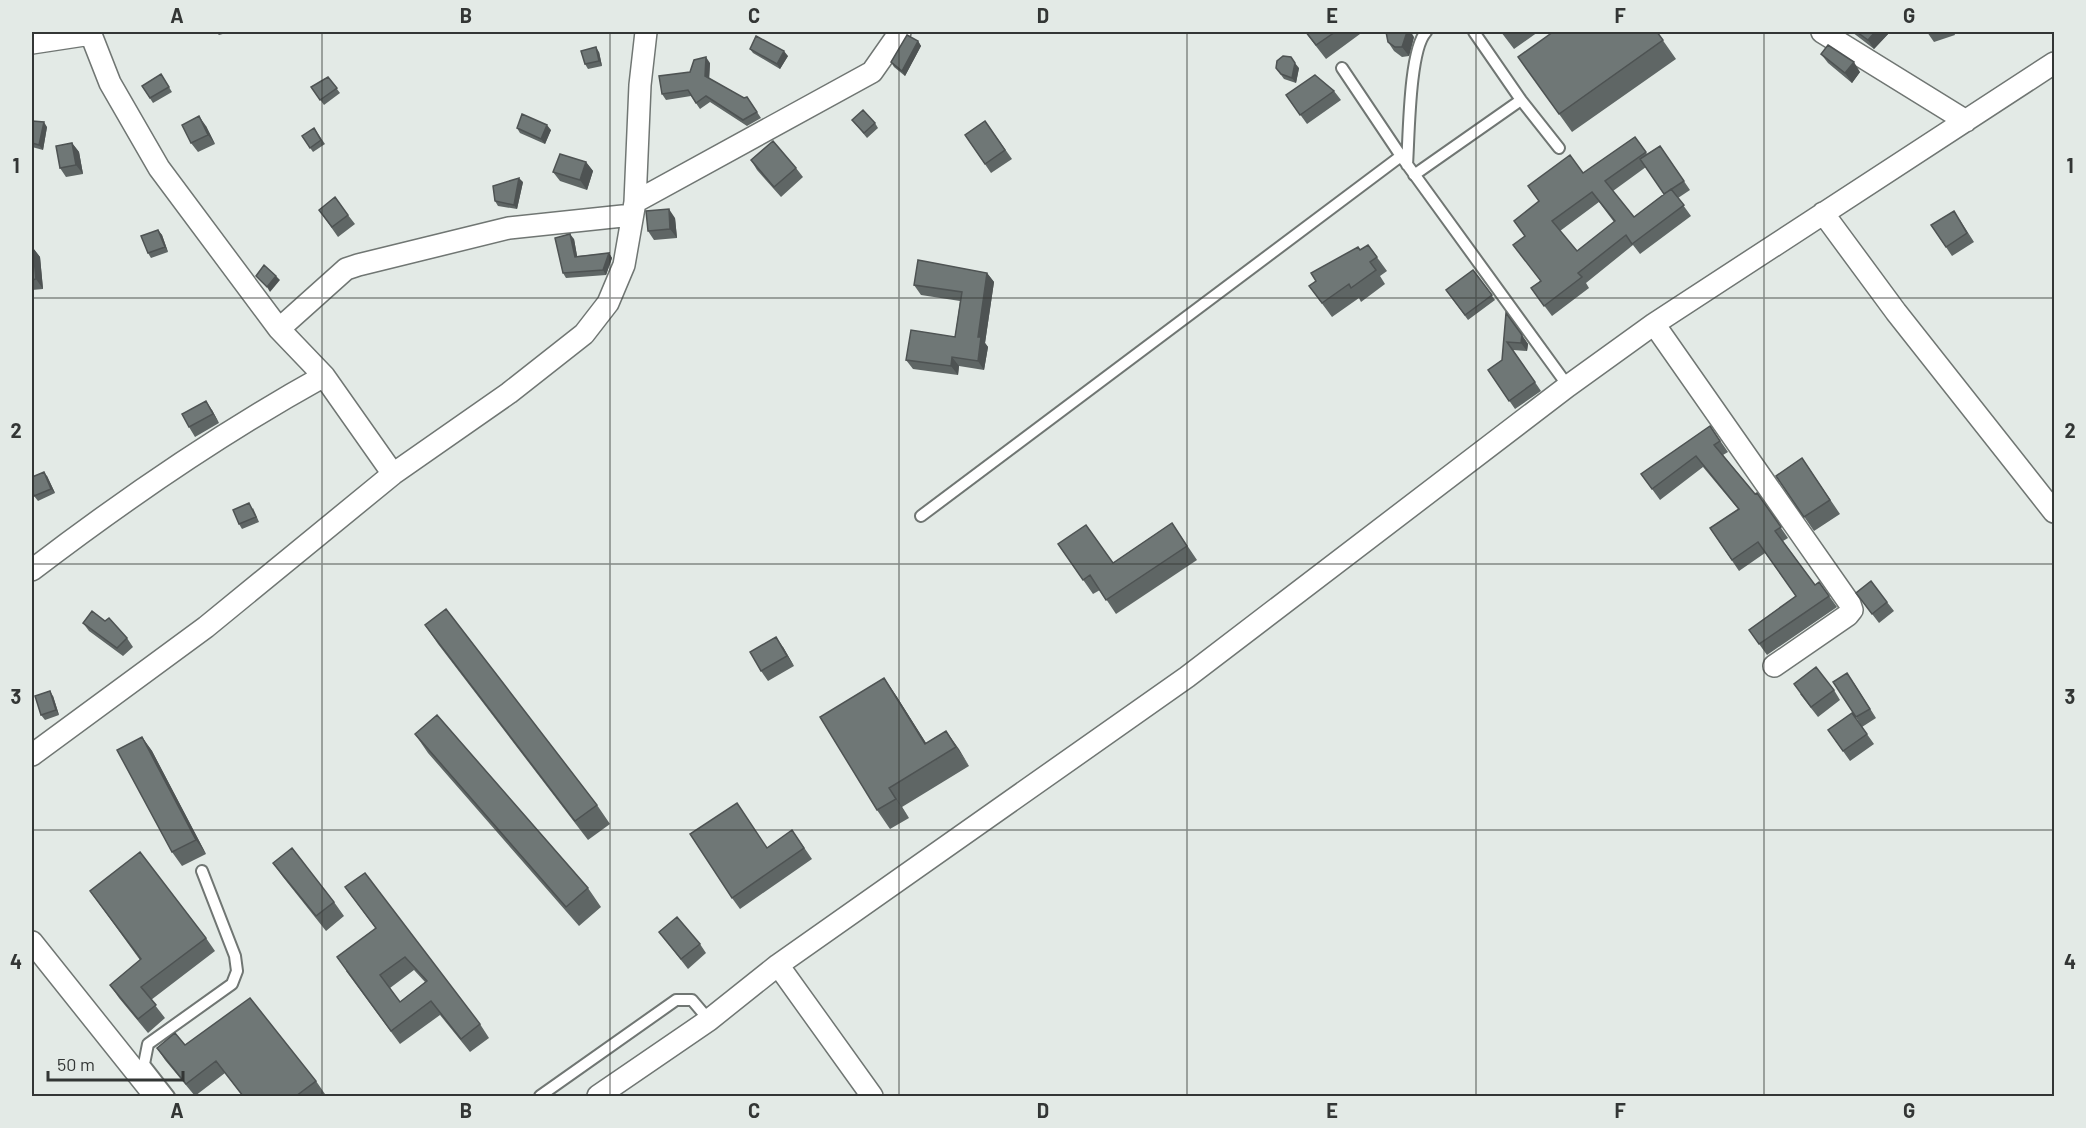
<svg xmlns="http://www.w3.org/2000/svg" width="2086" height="1128" viewBox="0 0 2086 1128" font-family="Barlow,sans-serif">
	<rect width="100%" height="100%" fill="#e3eae6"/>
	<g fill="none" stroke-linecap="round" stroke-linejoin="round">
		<defs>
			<path id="lane" d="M1474,32L1521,100L1559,148
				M1342,68L1401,156L1568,386
				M1407,165C1409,137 1409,50 1426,32
				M1414,175L1521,100
				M921,516L1401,156
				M169,1096L144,1064L148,1044L232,984L237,971L235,956L202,871
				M540,1096L676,1000H692L709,1020"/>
			<path id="street" d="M90,32L110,83L159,168L279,329L324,376L393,474
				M1822,32L1966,121
				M32,43L91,34
				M635,202L872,72L900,32
				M1823,213L1896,312L2054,512
				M1654,324L1850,604L1852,610L1848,615L1774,666
				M279,329L346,269L358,265L509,228L632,215
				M32,570C125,499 221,433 324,376
				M32,755L206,627L393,474L509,393L584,334L608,303L624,265L635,202L640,85L646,32
				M32,942L155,1096
				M778,965L872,1096
				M598,1096L709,1020L778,965L1187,677L1568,386L1654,324L2054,63"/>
		</defs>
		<use href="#lane" stroke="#707673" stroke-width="14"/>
		<use href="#street" stroke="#707673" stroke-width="24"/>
		<use href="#lane" stroke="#fff" stroke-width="10"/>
		<use href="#street" stroke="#fff" stroke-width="21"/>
	</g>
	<path fill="#5f6665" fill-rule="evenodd" d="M216,32H230L219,35Z
		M1305,32H1360V34L1326,59Z
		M1501,32H1538L1514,49Z
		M1657,32L1676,59L1572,132L1518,57Z
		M1852,32H1890L1874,49Z
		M1927,32H1954L1955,35L1934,42Z
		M1414,37L1409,56L1402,57L1394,51L1388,42Z
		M918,41L921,46L905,76L894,67L891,62Z
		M750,49L788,56L780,69L753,53Z
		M599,52L602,66L588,69L585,64Z
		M1821,54L1860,72L1852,83L1828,63Z
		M710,63L709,78L744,98L747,97L761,118L747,126L710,102L700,109L691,96L666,100L662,94L690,72Z
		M1276,68H1299L1296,83L1284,79Z
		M161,74L172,92L153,103L142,86Z
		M328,77L340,93L324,105L311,87Z
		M1334,91L1341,100L1307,124L1286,95Z
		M852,120L875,123L878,128L867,138Z
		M32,121L47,127L43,150L32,147Z
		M985,121L1012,159L991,173L965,135Z
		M206,126L215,144L198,152L191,143Z
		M314,128L325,144L313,152L302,136Z
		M517,128L551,130L545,144L520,133Z
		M1635,137L1647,154L1660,146L1690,190L1678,198L1691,216L1640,254L1633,245L1586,283L1589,288L1552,316L1531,288L1540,281L1525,236L1514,221ZM1646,167L1664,194L1634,217L1613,191ZM1599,202L1614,222L1577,251L1560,231Z
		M72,143L79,152L83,174L66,177L60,168Z
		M751,160L796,168L803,177L781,197L757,170Z
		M586,162L593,171L587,190L560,181L553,172Z
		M523,182L517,209L498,206L495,201Z
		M319,210L348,215L355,224L338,237Z
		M675,218L677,238L654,240L648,231Z
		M1960,220L1974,242L1952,256L1931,225Z
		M158,230L162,235L168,252L151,258L148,253Z
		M574,239L577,256L609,253L612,258L606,275L566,278L563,273Z
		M1368,245L1387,271L1380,276L1385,284L1361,302L1359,298L1332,317L1309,286Z
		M32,248H33L40,257L43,289L32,290Z
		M1473,270L1495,300L1468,320L1446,290Z
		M987,273L994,282L985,343L988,347L984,370L959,366L958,375L913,369L906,360L955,337L960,301L921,295L914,285Z
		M1506,313L1528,344L1527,351L1513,350L1541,391L1515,409L1488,370L1502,360Z
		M212,410L219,423L195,437L189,427Z
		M1710,426L1728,452L1723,455L1755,494L1757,493L1788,538L1783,541L1815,585L1819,582L1837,607L1767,655L1749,630L1796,596L1765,553L1739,571L1710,528L1738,509L1703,467L1660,500L1641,474Z
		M1802,458L1840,514L1814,531L1776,476Z
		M47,476L55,493L38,501L34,496Z
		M253,508L259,522L242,529L239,524Z
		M1172,523L1197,560L1116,614L1100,590L1093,594L1058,544L1113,563Z
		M1856,593L1887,602L1894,611L1879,623Z
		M83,623L127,638L133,647L123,656L89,631Z
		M425,625L597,805L610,824L588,840L438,644Z
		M783,647L794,666L768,681L761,671Z
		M884,678L897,697L926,743L946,731L969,766L902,807L909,818L890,829L877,810Z
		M1854,683L1876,718L1862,727L1856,717Z
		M1834,690L1840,700L1818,717L1800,694Z
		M53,696L59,715L45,720L41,715Z
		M1852,713L1874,744L1850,761L1828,730Z
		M415,734L588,888L601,907L579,926L428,753Z
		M142,737L152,751L206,854L182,866L172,852Z
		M792,830L812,859L740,909L732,898L767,848Z
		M273,863L334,902L344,916L326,931L283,877Z
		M345,887L480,1024L489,1038L470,1052L440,1015L400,1044L346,971L376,929ZM414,970L425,982L400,1002L390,988Z
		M90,891L206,938L215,951L151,1000L165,1018L148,1033L119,998L110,985L140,960Z
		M659,932L700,944L706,953L688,969Z
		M185,1045L316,1081L325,1094L322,1096H243L225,1073L195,1096L165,1060L157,1048Z"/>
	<path fill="#4e5353" d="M1407,32H1411L1414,37L1409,56L1402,47Z
		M1875,32H1890L1874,49L1868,40Z
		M918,41L921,46L905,76L902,71Z
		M596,47L599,52L602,66L599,61Z
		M784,51L788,56L780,69L777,64Z
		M706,57L710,63L709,82L705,76Z
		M1854,62L1860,72L1852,83L1845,73Z
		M1295,63L1299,68L1296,83L1292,78Z
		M199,116L206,126L215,144L208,135Z
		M44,122L47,127L43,150L39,145Z
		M547,125L551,130L545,144L541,139Z
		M72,143L79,152L83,174L76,165Z
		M586,162L593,171L587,190L580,180Z
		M519,178L523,182L517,209L514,205Z
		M669,209L675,218L677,238L670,229Z
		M158,230L162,235L168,252L165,247Z
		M570,234L574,239L578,261L575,257Z
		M33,248L40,257L43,289L36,279Z
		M609,253L612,258L606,275L603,270Z
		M987,273L994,282L985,343L988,347L984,370L978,361V337Z
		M276,276L280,280L270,292L267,287Z
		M1522,335L1528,344L1527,351L1521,343Z
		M952,357L959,366L958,375L951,366Z
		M206,401L212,410L219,423L213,414Z
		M44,472L47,476L55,493L51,489Z
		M776,637L783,647L794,666L787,656Z
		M884,678L897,697L938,762L925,744Z
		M50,691L53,696L59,715L56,710Z
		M946,731L959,749L969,766L956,747Z
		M142,737L152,751L206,854L196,840Z
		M889,788L902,807L909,818L896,799Z"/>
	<path fill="#6f7776" stroke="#4e5353" stroke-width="1.5" fill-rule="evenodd" d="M1306,32H1335L1316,45Z
		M1386,32H1407L1402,47H1395L1388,42Z
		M1553,32H1657L1663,40L1559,114L1518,57Z
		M1857,32H1875L1868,40Z
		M907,35L918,41L902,71L891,62Z
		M756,36L784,51L777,64L750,49Z
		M1828,45L1854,62L1845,73L1821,54Z
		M596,47L599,61L585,64L581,51Z
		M1283,56L1291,57L1295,63L1292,78L1281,74L1276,68L1277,61Z
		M706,57L705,76L744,98L747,97L757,112L743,120L706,96L696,103L688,90L662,94L659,76L690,72L694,60Z
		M161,74L169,87L150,98L142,86Z
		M1315,75L1334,91L1300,115L1286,95Z
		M328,77L337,88L320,100L311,87Z
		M863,110L875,123L864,133L852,120Z
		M522,114L547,125L541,139L517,128Z
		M199,116L208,135L191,143L182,125Z
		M32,121L44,122L39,145L32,143Z
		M985,121L1005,150L985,164L965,135Z
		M314,128L321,140L310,148L302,136Z
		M1635,137L1646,152L1605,181L1634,217L1671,189L1684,205L1632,244L1626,235L1578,273L1582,277L1544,306L1531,288L1541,281L1513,245L1525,236L1514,221L1539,201L1528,186L1570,155L1583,173ZM1592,192L1615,221L1577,251L1552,221Z
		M773,141L796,168L774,187L751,160Z
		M72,143L76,165L60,168L56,146Z
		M1660,146L1684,181L1664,194L1640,159Z
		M560,154L586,162L580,180L553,172Z
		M519,178L514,205L495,201L493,186Z
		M335,197L348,215L332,227L319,210Z
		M669,209L670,229L648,231L646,211Z
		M1954,211L1967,233L1946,247L1931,225Z
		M158,230L165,247L148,253L141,236Z
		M570,234L575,257L609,253L603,270L563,273L555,238Z
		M1368,245L1377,257L1370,262L1376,270L1351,288L1349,284L1322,303L1309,286L1316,281L1311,273L1358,247L1360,250Z
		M32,248H33L36,279L32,280Z
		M918,260L987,273L978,337H981L978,361L952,357L951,366L906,360L911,330L955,337L962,292L914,285Z
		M264,265L276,276L267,287L256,276Z
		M1473,270L1492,295L1465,315L1446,290Z
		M1506,313L1522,335L1521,343L1507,342L1535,382L1509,401L1488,370L1502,360Z
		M206,401L213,414L189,427L182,414Z
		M1710,426L1720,441L1714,445L1755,494L1757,493L1781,527L1775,531L1815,585L1819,582L1829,596L1759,644L1749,630L1796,596L1758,542L1732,560L1710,528L1739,509L1696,456L1652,489L1641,474Z
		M1802,458L1830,500L1804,517L1776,476Z
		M44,472L51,489L34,496L32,489V477Z
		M249,503L256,517L239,524L233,510Z
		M1172,523L1187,546L1106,600L1090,575L1083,580L1058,544L1086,525L1113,563Z
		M1871,581L1887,602L1872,614L1856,593Z
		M446,609L597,805L575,821L425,625Z
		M92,611L105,621L109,618L127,638L117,648L83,623Z
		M776,637L787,656L761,671L750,652Z
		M1816,667L1834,690L1811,707L1794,684Z
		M1847,673L1870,709L1856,717L1833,682Z
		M884,678L925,744L946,731L956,747L889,788L896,799L877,810L820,717Z
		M50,691L56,710L41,715L35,696Z
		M1852,713L1867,734L1843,751L1828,730Z
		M437,715L588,888L566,907L415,734Z
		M142,737L196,840L172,852L117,750Z
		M737,803L767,848L792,830L804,848L732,898L690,834Z
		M292,848L334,902L316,916L273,863Z
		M140,852L206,938L141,987L156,1005L138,1019L110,985L141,959L90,891Z
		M365,873L480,1024L461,1039L431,1001L391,1031L337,957L376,928L345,887ZM405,957L427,981L400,1002L380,975Z
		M677,917L700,944L681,959L659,932Z
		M250,998L316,1081L296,1096H243L216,1061L186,1084L157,1048L175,1033L185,1045Z"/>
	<path fill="none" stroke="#333635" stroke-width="1.5" stroke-opacity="0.55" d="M322,32V1096M610,32V1096M899,32V1096M1187,32V1096M1476,32V1096M1764,32V1096M32,298H2054M32,564H2054M32,830H2054"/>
	<rect width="2086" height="1128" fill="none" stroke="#e3eae6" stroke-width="66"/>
	<path d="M48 1071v9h135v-9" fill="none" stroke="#333635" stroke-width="3"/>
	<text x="57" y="1071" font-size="18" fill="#333635" stroke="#e3eae6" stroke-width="4.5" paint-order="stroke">50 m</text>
	<rect x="33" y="33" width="2020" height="1062" fill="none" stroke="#333635" stroke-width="2"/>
	<g font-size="20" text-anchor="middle" font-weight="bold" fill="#333635">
		<text x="177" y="23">A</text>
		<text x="466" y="23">B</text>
		<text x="754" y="23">C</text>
		<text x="1043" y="23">D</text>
		<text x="1332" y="23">E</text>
		<text x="1620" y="23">F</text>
		<text x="1909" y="23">G</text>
		<text x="16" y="173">1</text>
		<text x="2070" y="173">1</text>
		<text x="16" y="438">2</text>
		<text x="2070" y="438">2</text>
		<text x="16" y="704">3</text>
		<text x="2070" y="704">3</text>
		<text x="16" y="969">4</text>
		<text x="2070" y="969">4</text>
		<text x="177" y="1118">A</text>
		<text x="466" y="1118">B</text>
		<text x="754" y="1118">C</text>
		<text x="1043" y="1118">D</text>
		<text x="1332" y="1118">E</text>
		<text x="1620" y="1118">F</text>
		<text x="1909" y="1118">G</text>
	</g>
</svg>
